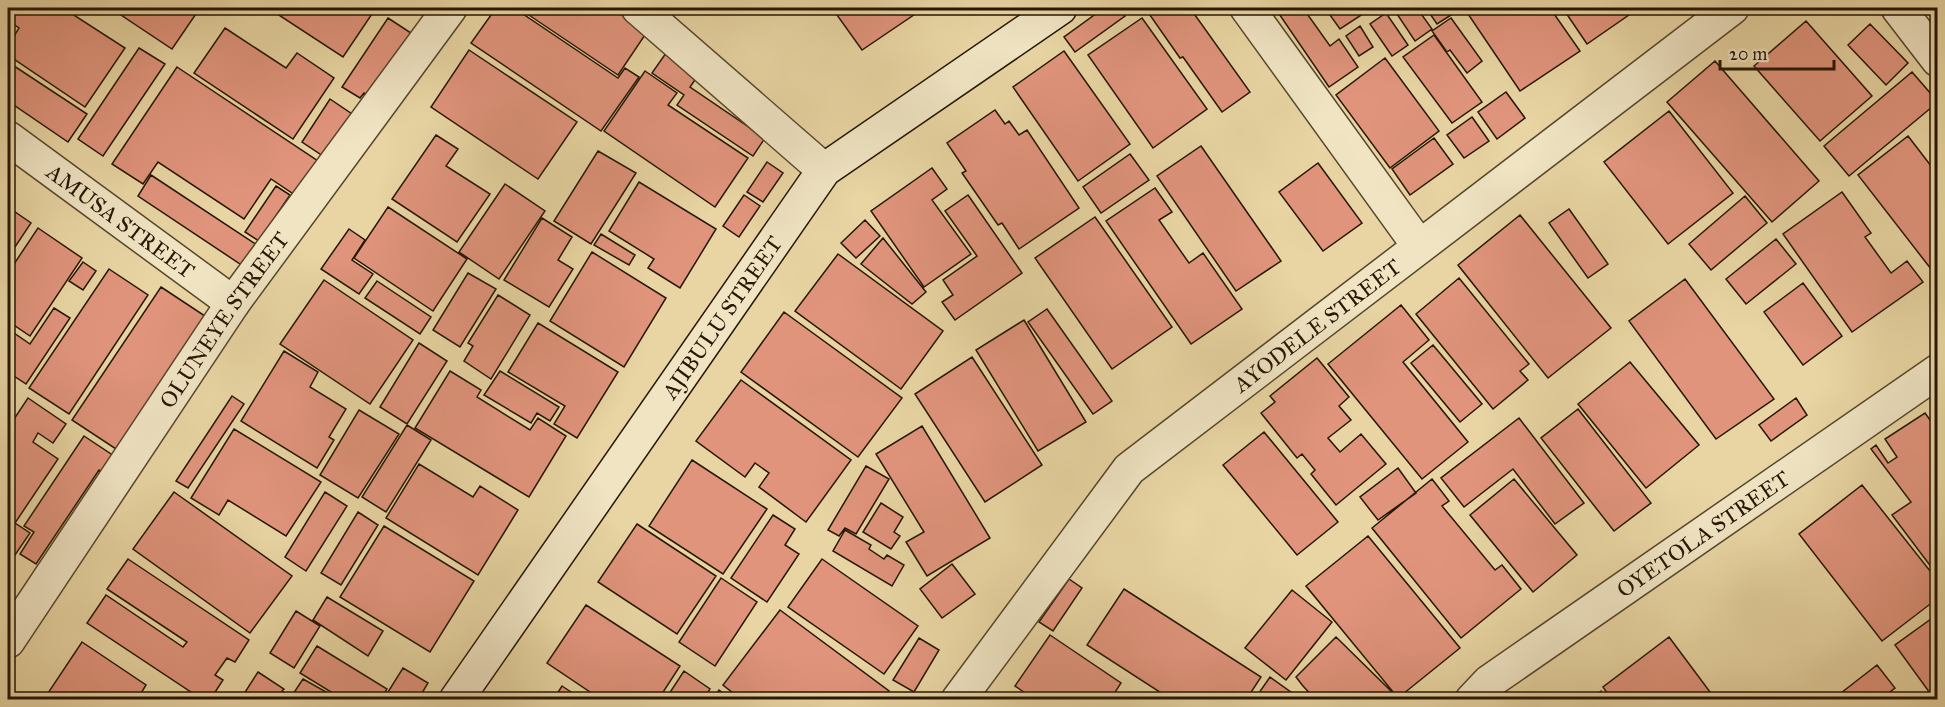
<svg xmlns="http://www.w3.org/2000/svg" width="1945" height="707" viewBox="0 0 1945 707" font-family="'IM FELL Great Primer',serif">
	<rect width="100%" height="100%" fill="#e8d5a3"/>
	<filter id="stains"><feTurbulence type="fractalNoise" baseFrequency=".00333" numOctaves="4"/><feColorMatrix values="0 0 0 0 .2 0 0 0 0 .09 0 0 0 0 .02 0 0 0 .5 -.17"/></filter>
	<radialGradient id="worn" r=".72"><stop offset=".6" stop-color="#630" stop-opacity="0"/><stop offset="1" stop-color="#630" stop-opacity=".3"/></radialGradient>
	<path fill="#e0947c" stroke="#261604" stroke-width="1.5" d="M18,8H63L125,48L85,107L8,55V46L19,28L9,21Z
		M117,8H200L172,49L115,11Z
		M268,8H376L343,57Z
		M496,8H514L618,78L625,68L639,77L601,131L471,43Z
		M521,8H617L649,29L618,75L520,9Z
		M832,8H924L862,50Z
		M1104,8H1119L1125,16L1075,52L1064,37Z
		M1145,8H1190L1250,92L1222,112L1183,57L1180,58Z
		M1275,8H1303L1330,46L1339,39L1358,67L1329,87Z
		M1325,8H1372L1340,29Z
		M1393,8H1417L1432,29L1415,41Z
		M1426,8H1445L1451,15L1437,24Z
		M1464,8H1550L1580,51L1520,91Z
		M1568,8H1639L1587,44L1564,10Z
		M1386,13L1408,45L1392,56L1370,24Z
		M388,18L414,35L372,98L364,93L360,98L342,87Z
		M1142,18L1207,109L1153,148L1088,55Z
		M1451,18L1482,61L1467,73L1450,50L1447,52L1432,31Z
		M1806,21L1872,96L1820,141L1754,66Z
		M1870,24L1908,63L1886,85L1848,45Z
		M1360,26L1373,47L1359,56L1346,36Z
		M225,28L286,68L297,53L334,78L293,139L194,73Z
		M1434,35L1482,102L1452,123L1403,57Z
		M673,43L697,77L690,87L765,138L753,156L677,105L684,95L652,73Z
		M139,48L165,64L103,156L78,139Z
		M469,50L577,122L538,179L431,107Z
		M1064,51L1130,144L1078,181L1013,87Z
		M1385,58L1439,131L1390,168L1336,95Z
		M1715,61L1819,181L1772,222L1667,102Z
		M8,62L87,114L68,142L8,101Z
		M177,67L318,161L295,195L271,179L244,219L158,162L143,184L112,164Z
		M645,71L677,93L668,105L748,158L715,207L604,131Z
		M1912,72L1938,102L1849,176L1824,146Z
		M1506,92L1525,118L1497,139L1478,112Z
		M330,99L355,116L326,158L302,142Z
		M995,110L1005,124L1009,121L1019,135L1027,130L1079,208L1019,249L1002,223L998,225L962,173L966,171L947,143Z
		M1669,111L1733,193L1668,244L1604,162Z
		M1472,117L1489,141L1464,158L1447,135Z
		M436,135L458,149L446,166L490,194L457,242L392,199Z
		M1908,136L1938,175V278L1858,175Z
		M1434,138L1453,164L1410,195L1392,169Z
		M1201,146L1281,261L1236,291L1157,176Z
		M598,151L636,173L591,244L554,221Z
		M1130,154L1149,180L1101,213L1083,187Z
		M767,162L783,173L763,202L747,192Z
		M1318,163L1362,223L1323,251L1279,192Z
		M932,168L947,189L932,200L971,254L924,287L871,211Z
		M151,175L257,245L243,266L138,196Z
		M639,182L716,229L680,288L648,268L654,259L609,231Z
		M505,184L545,211L499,279L459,252Z
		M276,186L290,195L259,241L245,232Z
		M1155,188L1172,212L1159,220L1189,263L1203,253L1242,309L1191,344L1106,221Z
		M1842,192L1871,233L1865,237L1891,273L1907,261L1923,282L1852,332L1783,234Z
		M744,195L760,206L739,237L723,226Z
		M968,195L1022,273L955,320L942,302L953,295L943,280L977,256L945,211Z
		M1745,196L1767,223L1711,270L1689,244Z
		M8,207L31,223L15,247L8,242Z
		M388,207L467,259L433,311L354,258Z
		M1569,209L1608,264L1588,278L1549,223Z
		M1520,215L1611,328L1548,378L1458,265Z
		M1095,217L1172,327L1112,369L1035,258Z
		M542,218L572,237L558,260L573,269L549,307L504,280Z
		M865,220L880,236L856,258L841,243Z
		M38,228L82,258L30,336L8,321V273Z
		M349,229L365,240L352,260L373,274L359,294L321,269Z
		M601,234L635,255L629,265L594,245Z
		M883,238L926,292L912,304L861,264Z
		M1776,239L1796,264L1746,304L1726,279Z
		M592,252L666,298L624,367L550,321Z
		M838,254L943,331L901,389L795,311Z
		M83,262L96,271L83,290L69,281Z
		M109,269L148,295L69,414L29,388Z
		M468,273L496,289L460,347L433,330Z
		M1459,278L1529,364L1520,371L1528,380L1493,409L1416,314Z
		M1685,279L1774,399L1716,439L1629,321Z
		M324,280L413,340L370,404L280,344Z
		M377,281L431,317L420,334L365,298Z
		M1803,283L1842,336L1803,365L1764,312Z
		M161,287L211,320L122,453L72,420Z
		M498,295L530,315L491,379L464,361L473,346L468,343Z
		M1401,305L1429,340L1403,362L1468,442L1422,479L1328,364Z
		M54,308L70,318L26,384L8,372V329L30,344Z
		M1047,309L1112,401L1093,414L1028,322Z
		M784,312L902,398L858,457L741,372Z
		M1024,320L1086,422L1038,451L976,350Z
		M538,323L618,372L577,438L554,424L565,406L508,372Z
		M419,343L447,361L407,424L380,407Z
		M1433,345L1482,404L1460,422L1411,363Z
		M284,351L318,372L310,387L346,409L329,437L334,440L317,468L241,421Z
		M972,357L1042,465L985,502L915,394Z
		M1317,358L1349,397L1339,406L1351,420L1328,438L1340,452L1361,434L1386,464L1336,505L1311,474L1315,470L1302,454L1297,458L1261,413L1275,402L1270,396Z
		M1630,362L1699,445L1646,488L1578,404Z
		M450,371L481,390L477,397L530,430L538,418L566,436L529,497L415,428Z
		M500,371L559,407L550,421L537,413L531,423L484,395Z
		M741,380L851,460L806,522L759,487L769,473L755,463L745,477L696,441Z
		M232,396L244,404L188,488L176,481Z
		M28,398L66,424L53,443L38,433L33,442L58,459L15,523L30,533L15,555L8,550V428Z
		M1796,398L1807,415L1771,441L1759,425Z
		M1578,409L1651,503L1614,531L1541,438Z
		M359,410L399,434L358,498L320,475Z
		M1925,413L1938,431V576L1892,515L1911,502L1871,449L1876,445L1888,463L1897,457L1885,439Z
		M1519,418L1584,503L1555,524L1513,469L1464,507L1441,478Z
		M407,425L431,440L386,512L362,497Z
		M922,426L990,538L927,576L906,542L924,532L876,454Z
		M234,429L321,482L286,536L228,500L219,515L191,498Z
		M1264,432L1338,522L1297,555L1223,465Z
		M84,436L117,458L106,474L99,470L36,564L20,554L34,532L24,526Z
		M692,460L767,509L723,574L649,526Z
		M419,464L473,497L480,486L518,510L478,575L386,518Z
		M866,466L889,479L856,534L845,528L839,536L828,530Z
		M1398,468L1416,493L1378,520L1360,497Z
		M1432,479L1449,501L1442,506L1495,570L1502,565L1521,589L1461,638L1372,528Z
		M1514,479L1577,555L1533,592L1470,515Z
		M1862,485L1938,581V598L1882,641L1799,534Z
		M174,492L292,576L250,633L133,549Z
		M325,492L347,506L306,571L285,557Z
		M881,503L903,517L894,532L900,536L891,549L863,532Z
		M358,512L378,525L341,585L321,573Z
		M773,515L795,529L785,545L799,554L767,602L731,578Z
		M637,524L716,576L677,634L598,582Z
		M384,526L474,581L430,652L340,597Z
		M845,530L871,545L869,549L884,559L887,555L904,565L892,586L833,551Z
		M1368,536L1460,648L1398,698L1306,586Z
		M128,559L249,640L235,662L227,658L215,675L223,680L210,700H203L87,623L106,595L183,647L187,642L107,589Z
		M822,559L918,626L884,674L788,607Z
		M952,564L975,594L942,618L920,589Z
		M721,578L757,602L715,666L679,642Z
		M1069,579L1082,588L1053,631L1039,622Z
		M1124,589L1261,677L1246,700H1172L1087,645Z
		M1292,590L1332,622L1286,680L1245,648Z
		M327,597L383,631L368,656L313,620Z
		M586,605L680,666L658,700H602L547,663Z
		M780,610L889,691L882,700H742L723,685Z
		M296,611L320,626L294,668L270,653Z
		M1938,614V700H1935L1895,645Z
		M1050,635L1121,683L1110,700H1035L1015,686Z
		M1336,637L1392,692L1384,700H1316L1303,686L1296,677Z
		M1669,637L1716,700H1612L1603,687Z
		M919,638L939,650L914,692L893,680Z
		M82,642L146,685L137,700H51L46,696Z
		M317,646L387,689L380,700H344L300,673Z
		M1877,665L1895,688L1886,695L1889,700H1832Z
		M403,668L428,683L419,698L421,700H383Z
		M684,671L710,689L703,700H665Z
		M258,672L284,689L282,691L296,700H240Z
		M1270,677L1302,700H1254Z
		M303,679L328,693L324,700H302L293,694Z
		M562,686L583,700H553Z
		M719,690L732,700H712Z
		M1601,691L1606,700H1589Z"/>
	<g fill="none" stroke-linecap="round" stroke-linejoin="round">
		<defs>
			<g id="street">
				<path d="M638,8L824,170"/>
				<path d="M1247,8L1419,246"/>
				<path d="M1898,8L1938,60"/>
				<path id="s1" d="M8,138L233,303"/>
				<path id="s2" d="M8,641L233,303L450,8"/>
				<path id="s3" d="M958,700L1129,469L1732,8"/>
				<path id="s4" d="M1472,700L1489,682L1938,371"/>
			</g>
			<g id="secondary">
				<path id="s5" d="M456,700L824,170L1060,8"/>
			</g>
		</defs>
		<use href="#street" stroke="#56462c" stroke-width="36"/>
		<use href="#secondary" stroke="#261604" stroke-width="36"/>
		<use href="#street" stroke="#f0e4c3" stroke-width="33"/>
		<use href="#secondary" stroke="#f0e4c3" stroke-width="33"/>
	</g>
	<g text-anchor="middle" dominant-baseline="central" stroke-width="6" stroke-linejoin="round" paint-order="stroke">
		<g font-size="22" fill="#261604" stroke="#f0e4c3">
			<text stroke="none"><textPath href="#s1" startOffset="140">AMUSA STREET</textPath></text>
			<text stroke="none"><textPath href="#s5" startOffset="466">AJIBULU STREET</textPath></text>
			<text stroke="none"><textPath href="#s2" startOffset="387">OLUNEYE STREET</textPath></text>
			<text stroke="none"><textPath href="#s3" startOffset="524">AYODELE STREET</textPath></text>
			<text stroke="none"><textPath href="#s4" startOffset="285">OYETOLA STREET</textPath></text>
		</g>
	</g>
	<rect width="1945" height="707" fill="none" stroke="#e8d5a3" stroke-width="30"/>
	<rect x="9" y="9" width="1927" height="689" fill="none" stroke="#261604" stroke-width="3"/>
	<rect x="15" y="15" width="1915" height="677" fill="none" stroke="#261604" stroke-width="1.5"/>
	<path d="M1720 60v9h114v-9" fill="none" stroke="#261604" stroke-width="3"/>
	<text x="1729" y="60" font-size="18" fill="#261604" stroke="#f0e4c3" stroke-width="4.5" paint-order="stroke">20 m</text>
	<rect width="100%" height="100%" filter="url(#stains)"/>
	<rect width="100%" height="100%" fill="url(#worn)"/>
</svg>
